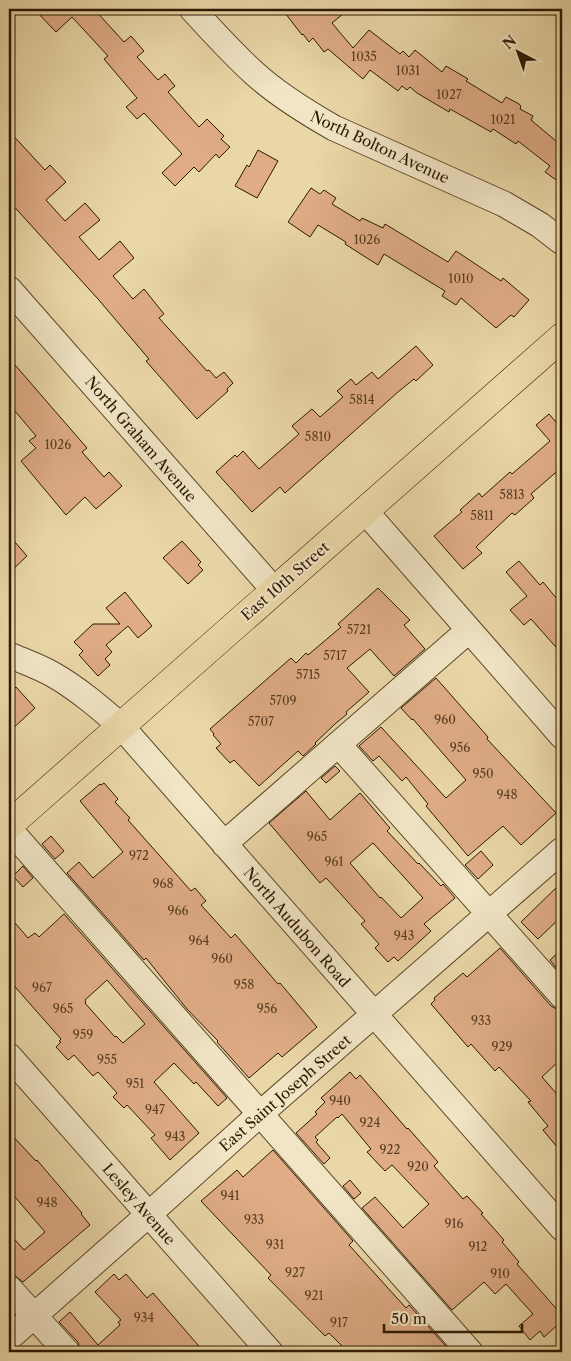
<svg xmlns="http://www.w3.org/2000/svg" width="571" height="1361" viewBox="0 0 571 1361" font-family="'Libre Caslon Text',serif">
	<rect width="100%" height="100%" fill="#ead7a7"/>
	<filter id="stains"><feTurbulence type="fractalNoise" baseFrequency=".004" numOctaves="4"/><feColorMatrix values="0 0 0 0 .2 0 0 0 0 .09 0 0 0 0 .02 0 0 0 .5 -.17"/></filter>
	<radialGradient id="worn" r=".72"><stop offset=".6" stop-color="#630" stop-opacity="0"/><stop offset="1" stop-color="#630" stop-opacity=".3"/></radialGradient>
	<path fill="#dfac86" stroke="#2b1801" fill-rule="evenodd" d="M34,9H94L124,42L131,36L144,51L137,57L158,80L165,74L175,86L168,92L199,127L207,119L224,136L221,139L230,147L219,158L216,154L199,172L194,167L175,186L162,173L182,154L144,113L137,119L126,107L137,98L104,59L108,56L72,17L56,32Z
		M282,9H349L332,23L353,48L369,30L400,54L403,51L409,57L415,50L442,72L446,66L468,79L466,81L502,103L506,97L519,104L521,106L520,109L533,116L531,120L562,146V184L545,172L550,166L518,141L516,144L493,129L491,132L450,109L449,112L417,93L410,87L407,90L402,86L398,91L370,70L363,79L328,49L324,52L313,38L309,42L303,34L302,35Z
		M9,131L45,170L50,165L66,182L46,200L65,221L85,203L100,220L79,237L99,260L120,241L134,258L113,276L133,299L144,289L164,314L159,318L207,371L209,370L216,378L224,372L233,383L227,389L228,391L197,419L146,361L149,359L98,299L9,201Z
		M258,150L278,161L257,198L235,186L247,165L249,167Z
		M311,188L320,194L324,190L336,198L332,204L360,221L362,218L383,228L385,224L448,262L456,251L501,281L503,278L529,300L514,317L511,315L496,328L461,298L456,305L442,296L445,291L384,254L378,265L345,244L346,242L318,225L310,237L288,222Z
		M416,346L433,365L416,381L414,379L398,392L285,493L280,487L252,512L216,472L235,455L237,457L243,451L259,469L299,434L292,426L312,409L320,417L343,397L337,391L351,379L356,385L372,372L378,379Z
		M9,358L87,448L82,452L104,477L109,472L122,486L96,509L85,497L66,515L21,461L36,448L29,441L36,436L9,404Z
		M549,414L562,429V467L531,494L534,498L515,515L512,513L476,547L482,553L463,569L434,536L462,512L460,510L479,493L482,497L510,472L512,474L550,441L536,425Z
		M9,535L27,556L9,573Z
		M182,541L201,562L198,565L203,570L188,584L163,558Z
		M519,561L540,585L543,582L562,605V654L531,619L524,625L510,610L527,596L506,572Z
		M378,588L410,620L404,625L425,649L394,676L370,649L347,668L369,692L346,712L347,714L335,724L315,743L316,744L303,756L298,751L259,786L234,760L230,763L216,748L221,744L213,735L214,734L210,729L291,658L296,663L306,653L308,655L341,627L338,624Z
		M125,592L152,626L138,638L128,626L106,645L112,652L105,659L110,665L98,676L79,655L83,651L74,642L93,624H120L106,608Z
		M436,678L488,737L487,739L556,813L521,845L503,826L468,856L426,806L428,804L406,777L402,781L379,756L373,761L359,746L381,727L446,798L466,780L413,719L412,720L401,708Z
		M16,687L35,708L9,732V694Z
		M335,766L340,771L326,783L321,778Z
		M104,783L118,799L115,802L130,818L128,820L191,891L195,888L206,901L201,905L231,938L235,934L278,984L280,983L317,1027L282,1057L278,1053L249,1078L217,1042L218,1041L187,1009L146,958L144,960L67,873L79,862L93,878L123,852L80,801L100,784L101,785Z
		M306,791L330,820L360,793L390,828L387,831L418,864L419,863L441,886L443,884L455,898L424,924L431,931L398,961L394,957L388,962L375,948L379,944L361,924L365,921L329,881L326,878L320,883L269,823ZM373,843L423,898L401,918L381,897L380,898L350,863Z
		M51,836L64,851L55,859L42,844Z
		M481,851L493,865L478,879L465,865Z
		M23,866L33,878L23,887L13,876Z
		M562,882V916L538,939L521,922Z
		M64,914L227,1098L218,1106L196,1082L194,1084L174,1063L154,1082L199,1133L170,1160L151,1138L155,1135L127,1105L124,1108L113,1097L117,1093L98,1072L93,1076L74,1055L68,1060L56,1047L61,1042L59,1041L61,1039L9,980V916L28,938L35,933L39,937ZM107,980L145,1024L123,1043L116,1036L115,1037L85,1003L86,1002L85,1000Z
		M500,948L551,1006L562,1012V1058L542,1077L562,1100V1153L543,1130L548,1126L528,1102L531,1101L499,1067L495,1071L471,1044L468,1047L431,1004L435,1000L434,998L463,973L467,977Z
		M562,949V973L561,974L550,960Z
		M350,1072L356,1079L360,1075L407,1129L408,1128L438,1162L434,1166L463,1199L467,1196L483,1213L481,1214L504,1240L502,1242L519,1262L517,1264L561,1314L557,1317L561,1322L544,1337L540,1331L530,1340L519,1326L533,1314L506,1284L495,1294L484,1282L452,1310L362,1208L375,1197L403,1228L429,1204L392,1165L385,1171L367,1152L371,1149L342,1114L338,1118L337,1117L315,1137L318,1140L316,1142L330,1158L324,1164L296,1133L317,1114L315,1112L325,1102L321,1098Z
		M9,1132L36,1161L37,1160L82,1213L81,1214L90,1225L23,1282L14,1275L9,1274V1233L24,1250L45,1232L9,1190Z
		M273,1150L353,1241L349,1245L406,1308L409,1305L451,1352H348L329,1333L325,1336L268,1278L271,1275L201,1201L237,1170L243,1177Z
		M350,1180L361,1193L354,1199L343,1186Z
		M114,1274L119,1280L126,1274L147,1298L153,1293L204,1352H81L78,1342L59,1322L70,1312L98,1345L120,1325L118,1322L121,1320L95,1292Z"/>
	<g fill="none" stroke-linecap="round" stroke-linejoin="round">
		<defs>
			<path id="minor" d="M192,9C212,31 232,53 254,73C278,95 306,112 334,128L504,204L540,225L562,242
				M9,289L274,590
				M365,511L562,736
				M9,655C23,661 38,666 52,674C77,688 99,707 121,726L562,1228
				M338,744L562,996
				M9,829L470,1352
				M224,844L469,630
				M9,1056L270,1352
				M9,1288L67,1352
				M9,1338L148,1215L260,1114L562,850"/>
			<path id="major" d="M9,825L562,337"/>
		</defs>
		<use href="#minor" stroke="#5b482a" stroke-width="27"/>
		<use href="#major" stroke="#2b1801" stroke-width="29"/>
		<use href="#minor" stroke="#f1e5c6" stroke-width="25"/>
		<use href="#major" stroke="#ead7a7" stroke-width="28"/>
	</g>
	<g text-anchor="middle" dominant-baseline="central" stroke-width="4" stroke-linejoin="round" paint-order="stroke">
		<g font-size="12" fill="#583d22">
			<text x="364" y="56">1035</text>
			<text x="408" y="70">1031</text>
			<text x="449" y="94">1027</text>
			<text x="503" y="119">1021</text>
			<text x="367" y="239">1026</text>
			<text x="461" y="278">1010</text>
			<text x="362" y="399">5814</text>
			<text x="318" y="436">5810</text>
			<text x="58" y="444">1026</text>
			<text x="512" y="494">5813</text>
			<text x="482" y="515">5811</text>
			<text x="359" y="629">5721</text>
			<text x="335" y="655">5717</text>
			<text x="308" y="674">5715</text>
			<text x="283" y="700">5709</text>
			<text x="445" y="719">960</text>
			<text x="261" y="721">5707</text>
			<text x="460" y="747">956</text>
			<text x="483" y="773">950</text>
			<text x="507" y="794">948</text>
			<text x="317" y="836">965</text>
			<text x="139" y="855">972</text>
			<text x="334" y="861">961</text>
			<text x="163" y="883">968</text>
			<text x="178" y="910">966</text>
			<text x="404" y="935">943</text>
			<text x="199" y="940">964</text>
			<text x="222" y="958">960</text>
			<text x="244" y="984">958</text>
			<text x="42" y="987">967</text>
			<text x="63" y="1008">965</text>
			<text x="267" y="1008">956</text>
			<text x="481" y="1020">933</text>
			<text x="83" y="1034">959</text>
			<text x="502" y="1046">929</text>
			<text x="107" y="1059">955</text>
			<text x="135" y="1083">951</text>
			<text x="340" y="1100">940</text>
			<text x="155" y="1109">947</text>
			<text x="370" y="1122">924</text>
			<text x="175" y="1136">943</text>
			<text x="390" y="1149">922</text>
			<text x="418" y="1166">920</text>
			<text x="230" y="1195">941</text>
			<text x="47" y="1202">948</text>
			<text x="254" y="1219">933</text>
			<text x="454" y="1223">916</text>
			<text x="275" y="1244">931</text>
			<text x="478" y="1246">912</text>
			<text x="295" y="1272">927</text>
			<text x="500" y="1273">910</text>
			<text x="314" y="1295">921</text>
			<text x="144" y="1317">934</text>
			<text x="339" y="1322">917</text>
		</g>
		<g font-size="15" fill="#2b1801" stroke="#f1e5c6">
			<text transform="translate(380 147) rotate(25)">North Bolton Avenue</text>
			<text transform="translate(141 439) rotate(49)">North Graham Avenue</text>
			<text transform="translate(285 581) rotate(-41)">East 10th Street</text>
			<text transform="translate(297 927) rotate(49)">North Audubon Road</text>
			<text transform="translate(285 1093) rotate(-41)">East Saint Joseph Street</text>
			<text transform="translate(139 1204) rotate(49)">Lesley Avenue</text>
		</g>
	</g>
	<rect width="571" height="1361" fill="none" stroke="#ead7a7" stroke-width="30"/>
	<rect x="10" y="10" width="551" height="1341" fill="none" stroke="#2b1801" stroke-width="2.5"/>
	<rect x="15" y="15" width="541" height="1331" fill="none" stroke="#2b1801"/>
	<g transform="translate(518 52) rotate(319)" stroke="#f1e5c6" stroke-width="4" paint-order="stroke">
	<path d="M0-4L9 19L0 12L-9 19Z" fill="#2b1801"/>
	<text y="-8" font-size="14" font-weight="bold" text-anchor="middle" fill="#2b1801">N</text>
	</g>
	<path d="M384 1324v8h138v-8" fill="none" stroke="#2b1801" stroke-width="2.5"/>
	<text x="391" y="1324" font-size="15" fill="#2b1801" stroke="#f1e5c6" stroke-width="4" paint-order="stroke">50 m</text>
	<rect width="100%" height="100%" filter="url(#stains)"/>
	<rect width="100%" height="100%" fill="url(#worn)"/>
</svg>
